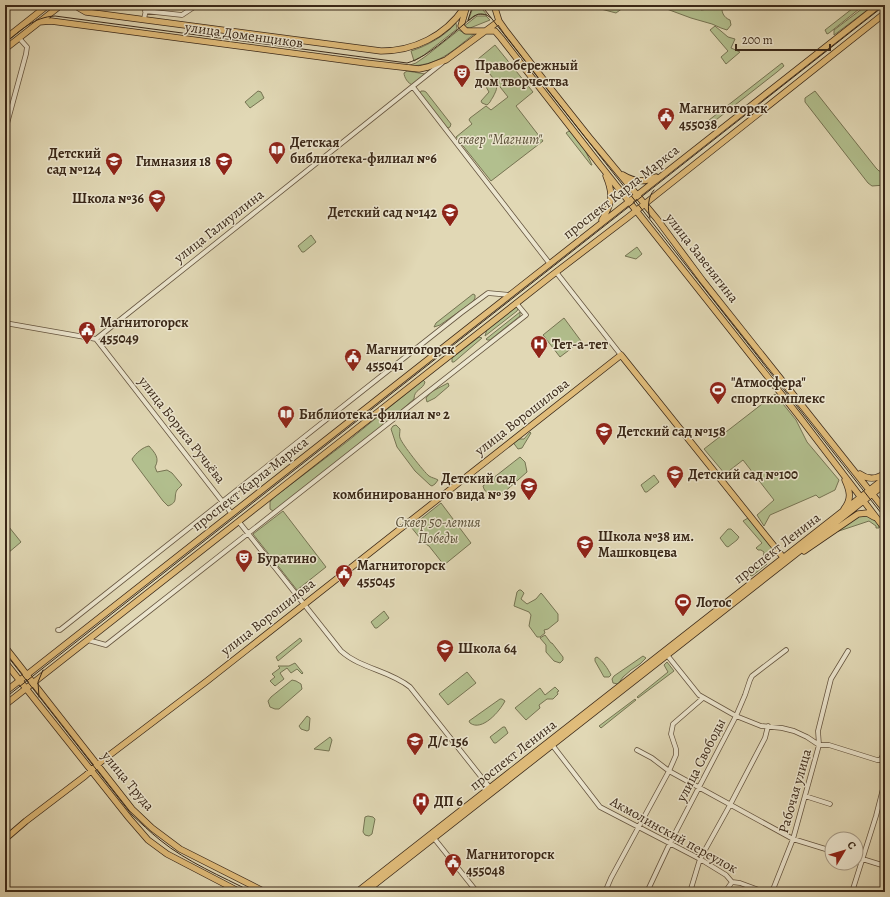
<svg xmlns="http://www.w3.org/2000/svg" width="890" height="897" viewBox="0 0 890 897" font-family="Alegreya,serif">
	<rect width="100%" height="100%" fill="#e1d8b5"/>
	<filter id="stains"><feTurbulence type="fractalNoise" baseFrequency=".005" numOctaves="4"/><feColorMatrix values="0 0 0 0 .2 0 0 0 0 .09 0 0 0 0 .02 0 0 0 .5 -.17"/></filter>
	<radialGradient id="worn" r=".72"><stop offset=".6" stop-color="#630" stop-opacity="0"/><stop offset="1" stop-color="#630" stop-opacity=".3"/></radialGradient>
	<path fill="#b2bf8e" stroke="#767453" d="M474,5H479L487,15L478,14L468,21Z
		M598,5H627L616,13L601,9Z
		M656,5H698L701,10L708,9L710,5H723C720,11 724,18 730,20L731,25L727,30L721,28L712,24L691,18Z
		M857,5H864L829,33L827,34L825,30Z
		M867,5H874L834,35V30Z
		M477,16H486L490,20L470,28L463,27Z
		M456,23L457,29L424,55L414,61L411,51C427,46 445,36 456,23Z
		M715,26L728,37L735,39L731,48L740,52L726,64L721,57L728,51L710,30Z
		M459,30L464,33L474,34C451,52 438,66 407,66L416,63L426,56Z
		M495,45L533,92L516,106L543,141L491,181L456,137L472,124L469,120L470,118L486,106L491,110L508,97L478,59Z
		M782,63L784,66L777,72L707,127H704V124Z
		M407,71L425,74L413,85C408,84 404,77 404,73Z
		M492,79C499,86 497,89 493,97C490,101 491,102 487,105L482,103L481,101L489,92L485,85Z
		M258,91L261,92L264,98L250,108L245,102Z
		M421,91H424L426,92L451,124L450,127L448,128L439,119L420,93Z
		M815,91L876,168L879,171H885V185L872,186L868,183L805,102V98Z
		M569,131C578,134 588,156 592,165H591L566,133Z
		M311,235L316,242L304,252H302L298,246Z
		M637,247L642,254L636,259L625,256Z
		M473,294L475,295V298L473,302L440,325L434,327L436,323Z
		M516,307L518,309L517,311L485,336L487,329L514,308Z
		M520,312V316L490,340H487L486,339Z
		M564,318L581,341L560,357L543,335Z
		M479,337L482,338L454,362H452V358Z
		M423,380L425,382C423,390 414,389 414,399L375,433L281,507L273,511L270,509V502L273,498L348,441Z
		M448,383L449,386L435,398L427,402L426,398L431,392Z
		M775,394L796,420L807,442L839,480L835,490L819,498L816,495L770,515L764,526L757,515L774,500L743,460L725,474L704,449Z
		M396,425L400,429C400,432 399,436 400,438C402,444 424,472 429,476C432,478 435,478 438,480L435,484L432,486L430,485L415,471L397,447L391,429L393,426Z
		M530,432L531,433L522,448L518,449L512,441L519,439H524Z
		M149,446C155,453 160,458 155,467L157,472L167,470L172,473L182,485C181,486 179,488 177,490C173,497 179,502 168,506L163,501L133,461L132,459C136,453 143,447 149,446Z
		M520,457L525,462L527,472L501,495C492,494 485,495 483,486Z
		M654,475L659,482L647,492H645L641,485Z
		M441,503L471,543L444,565L429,546L424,543L411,527Z
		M283,511L326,567L297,590L253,534Z
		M863,514C870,517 879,520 879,528H876V526L869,521L836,532L857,516Z
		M748,518L774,548L775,552H768L763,557L764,552L761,550H758L756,548L762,543L743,521Z
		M5,522L21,542L8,553L5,549Z
		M728,529H731L739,537L737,540L728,547L726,546L720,538Z
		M763,558L767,564L752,576L745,573Z
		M519,590H521L524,593L521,599L527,604L536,599L541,593L542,594L558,614V621L548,629L544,630L545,633L540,637H537L529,626L531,615L529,612L514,606L517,592Z
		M384,611L389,618L377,628H375L371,622Z
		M545,635L551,643H552L563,657V660L560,663L554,661L546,652V645L540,638Z
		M300,638L302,641L278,661L276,657Z
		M643,656L646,658L640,664L631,670L623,677L618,684L613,683L612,679L614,676Z
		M597,657C603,661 608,669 611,675L609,677H604L595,661V658Z
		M667,662L674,671L638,698L637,697L668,672L664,665Z
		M295,663L303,673L302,674L297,669L291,673L287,668L280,673L284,679L275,686L270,681L275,677L272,674L280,668L278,666H289Z
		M467,672L476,683L448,705L439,694Z
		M292,680L296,681L301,684L302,689L279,709H275L270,707L268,701L271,697Z
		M555,687L559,691L557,692L558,694L553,699H547L539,705L540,708L526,720L515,708L540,688L545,695Z
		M500,699H502L505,701C500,711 482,732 470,723L469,721Z
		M635,699L636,700L601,728L599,726Z
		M307,716L310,718L309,730L307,731L301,729L299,726Z
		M503,727H505L508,733L496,743H494L490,737Z
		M330,737L332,740L329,751L314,749Z
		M368,816L373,817L375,819L372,834L369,836L365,835L363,832L365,817Z"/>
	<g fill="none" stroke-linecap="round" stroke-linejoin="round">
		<defs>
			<path id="minor" d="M110,5H123
				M272,6L274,5
				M145,11L182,15L197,5
				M144,19L147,5
				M413,87L550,264
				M5,131L26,54L27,47L19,38
				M556,272L621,355
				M5,323L96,339L442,63
				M96,339L232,514
				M239,522L341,651C361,669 389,670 410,687L490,788
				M58,630H60L461,313L488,293L510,295
				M88,640L106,645L526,315L516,303
				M667,655L699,695L736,716L761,726L782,728L794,731L807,737L819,745H829L877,760H885
				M553,746L600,807L700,859L726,875L732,882L740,883L764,892
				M637,750L652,758L669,771L793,839L832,851
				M881,759L883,755L885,732
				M805,796L830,804
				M433,837L477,892
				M856,857L885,866
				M605,892L611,878L669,771L676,755V749L671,734L673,724L703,698
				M647,892L670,843L736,716L745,695L750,680L752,676L786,650
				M690,892L700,859L730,805L765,738L768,726
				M725,892L732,882
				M772,892L793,839L819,745L818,731L831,679L848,651
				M852,892L876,816L885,781"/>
			<path id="major" d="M76,5L79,8L86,12L381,51C414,51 445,36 464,8
				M467,5L461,26L466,31H495L501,38L600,165L798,415L885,529
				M494,5L499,21L506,31L543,79L589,137L657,219L703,281L885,510
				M39,22L51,21L366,63L419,69L428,67L446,60L499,21
				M5,39L48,5
				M5,49L61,5
				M623,175C634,182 644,183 656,177
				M602,220C612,203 614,195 606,176
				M860,474C868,480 877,479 885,473
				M844,509C852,499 850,491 845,480
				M804,551L858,514L867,513L874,517
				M5,647L132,809L152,828L180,849L265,892
				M5,662L129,818L148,840L167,854L240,892
				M5,692L879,5
				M5,705L551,276L627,218L885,13
				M5,839L26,821L85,776L103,760L207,681L621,355L786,561
				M357,892L885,478
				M365,892L885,484"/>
		</defs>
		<use href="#minor" stroke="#64543f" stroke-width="5.5"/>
		<use href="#major" stroke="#3a2818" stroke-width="7"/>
		<use href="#minor" stroke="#ece6cf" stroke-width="4"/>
		<use href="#major" stroke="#e0bc7a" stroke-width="5.5"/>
		<path stroke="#3a2818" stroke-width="1" d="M481,5L885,518
			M468,20L473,5
			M5,43C21,30 34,17 55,16L407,63C429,57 456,30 474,16C480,13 485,13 491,18
			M650,218C647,209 648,196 654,190
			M5,653L132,815C141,823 150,832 160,840C187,862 221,876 252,892
			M39,697L38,682L43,670
			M5,698L885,5"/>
	</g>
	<defs>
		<symbol id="theatre-pin" viewBox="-11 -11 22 30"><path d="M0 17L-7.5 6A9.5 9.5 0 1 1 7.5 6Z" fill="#8f2418" stroke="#ece6cf"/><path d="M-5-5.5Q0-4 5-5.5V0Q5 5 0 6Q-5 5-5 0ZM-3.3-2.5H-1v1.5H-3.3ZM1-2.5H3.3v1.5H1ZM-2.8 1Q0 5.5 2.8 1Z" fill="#fff"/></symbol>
		<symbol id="civic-pin" viewBox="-11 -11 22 30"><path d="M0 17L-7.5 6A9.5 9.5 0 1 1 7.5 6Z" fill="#8f2418" stroke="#ece6cf"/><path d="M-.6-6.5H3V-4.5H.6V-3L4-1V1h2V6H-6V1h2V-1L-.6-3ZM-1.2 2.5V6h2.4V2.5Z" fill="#fff"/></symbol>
		<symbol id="library-pin" viewBox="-11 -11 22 30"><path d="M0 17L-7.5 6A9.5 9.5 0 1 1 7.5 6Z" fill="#8f2418" stroke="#ece6cf"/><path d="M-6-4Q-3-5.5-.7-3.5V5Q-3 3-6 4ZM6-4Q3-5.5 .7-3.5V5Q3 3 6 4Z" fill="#fff"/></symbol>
		<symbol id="school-pin" viewBox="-11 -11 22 30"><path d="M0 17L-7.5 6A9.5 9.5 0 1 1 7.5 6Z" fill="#8f2418" stroke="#ece6cf"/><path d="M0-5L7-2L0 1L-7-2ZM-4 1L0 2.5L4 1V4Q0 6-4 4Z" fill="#fff"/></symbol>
		<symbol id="hospital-pin" viewBox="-11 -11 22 30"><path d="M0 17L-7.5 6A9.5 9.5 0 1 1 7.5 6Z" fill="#8f2418" stroke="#ece6cf"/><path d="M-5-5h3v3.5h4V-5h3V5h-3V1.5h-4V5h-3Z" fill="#fff"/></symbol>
		<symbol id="stadium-pin" viewBox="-11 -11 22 30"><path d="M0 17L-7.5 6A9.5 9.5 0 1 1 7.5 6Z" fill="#8f2418" stroke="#ece6cf"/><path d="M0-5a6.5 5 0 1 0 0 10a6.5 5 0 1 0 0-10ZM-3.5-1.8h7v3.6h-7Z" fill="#fff"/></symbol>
	</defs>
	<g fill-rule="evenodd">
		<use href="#theatre-pin" x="452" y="63" width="20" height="27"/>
		<use href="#civic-pin" x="656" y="106" width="20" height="27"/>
		<use href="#library-pin" x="267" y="140" width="20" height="27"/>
		<use href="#school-pin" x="104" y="151" width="20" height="27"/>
		<use href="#school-pin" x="214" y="151" width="20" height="27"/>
		<use href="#school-pin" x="147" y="188" width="20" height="27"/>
		<use href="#school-pin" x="440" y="202" width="20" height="27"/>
		<use href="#civic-pin" x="77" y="320" width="20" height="27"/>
		<use href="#hospital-pin" x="529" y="334" width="20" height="27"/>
		<use href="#civic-pin" x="343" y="347" width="20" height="27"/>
		<use href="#stadium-pin" x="708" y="380" width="20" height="27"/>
		<use href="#library-pin" x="276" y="404" width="20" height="27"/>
		<use href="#school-pin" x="594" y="421" width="20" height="27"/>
		<use href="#school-pin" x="665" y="464" width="20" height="27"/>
		<use href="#school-pin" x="519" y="476" width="20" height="27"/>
		<use href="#school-pin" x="575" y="534" width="20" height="27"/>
		<use href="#theatre-pin" x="234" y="548" width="20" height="27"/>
		<use href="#civic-pin" x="334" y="563" width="20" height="27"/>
		<use href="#stadium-pin" x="673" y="592" width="20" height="27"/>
		<use href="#school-pin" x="435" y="638" width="20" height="27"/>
		<use href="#school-pin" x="405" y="731" width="20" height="27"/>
		<use href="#hospital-pin" x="411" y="791" width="20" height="27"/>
		<use href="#civic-pin" x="443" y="852" width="20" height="27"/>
	</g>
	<g text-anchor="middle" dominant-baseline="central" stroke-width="3" stroke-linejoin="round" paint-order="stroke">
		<g font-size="14" fill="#3a2818" stroke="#ece6cf">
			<text transform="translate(244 35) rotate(8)">улица Доменщиков</text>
			<text transform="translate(621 192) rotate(-38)">проспект Карла Маркса</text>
			<text transform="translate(219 226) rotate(-38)">улица Галиуллина</text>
			<text transform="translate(702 258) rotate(52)">улица Завенягина</text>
			<text transform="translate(522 417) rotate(-38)">улица Ворошилова</text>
			<text transform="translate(182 430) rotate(52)">улица Бориса Ручьёва</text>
			<text transform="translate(250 484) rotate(-38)">проспект Карла Маркса</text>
			<text transform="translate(777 548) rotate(-38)">проспект Ленина</text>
			<text transform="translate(268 617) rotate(-38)">улица Ворошилова</text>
			<text transform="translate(513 755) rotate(-38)">проспект Ленина</text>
			<text transform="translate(701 760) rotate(-63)">улица Свободы</text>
			<text transform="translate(128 781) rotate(50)">улица Труда</text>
			<text transform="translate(795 791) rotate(-74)">Рабочая улица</text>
			<text transform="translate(674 835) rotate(29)">Акмолинский переулок</text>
		</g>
		<g font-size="14" font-weight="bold" fill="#3a2818" stroke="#ece6cf" text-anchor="start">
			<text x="475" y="65">Правобережный<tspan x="475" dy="16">дом творчества</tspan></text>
			<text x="679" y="108">Магнитогорск<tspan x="679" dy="16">455038</tspan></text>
			<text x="290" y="142">Детская<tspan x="290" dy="16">библиотека-филиал №6</tspan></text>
			<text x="101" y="153" text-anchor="end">Детский<tspan x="101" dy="16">сад №124</tspan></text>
			<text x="211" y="161" text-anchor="end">Гимназия 18</text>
			<text x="144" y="198" text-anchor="end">Школа №36</text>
			<text x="437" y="212" text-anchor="end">Детский сад №142</text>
			<text x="100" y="322">Магнитогорск<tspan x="100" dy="16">455049</tspan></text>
			<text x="552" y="344">Тет-а-тет</text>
			<text x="366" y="349">Магнитогорск<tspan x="366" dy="16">455041</tspan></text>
			<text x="731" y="382">"Атмосфера"<tspan x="731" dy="16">спорткомплекс</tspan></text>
			<text x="299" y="414">Библиотека-филиал № 2</text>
			<text x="617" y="431">Детский сад №158</text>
			<text x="688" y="474">Детский сад №100</text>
			<text x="516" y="478" text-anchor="end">Детский сад<tspan x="516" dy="16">комбинированного вида № 39</tspan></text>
			<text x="598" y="536">Школа №38 им.<tspan x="598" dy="16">Машковцева</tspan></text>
			<text x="257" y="558">Буратино</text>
			<text x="357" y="565">Магнитогорск<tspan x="357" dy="16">455045</tspan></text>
			<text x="696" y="602">Лотос</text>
			<text x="458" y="648">Школа 64</text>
			<text x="428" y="741">Д/с 156</text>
			<text x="434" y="801">ДП 6</text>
			<text x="466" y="854">Магнитогорск<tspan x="466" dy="16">455048</tspan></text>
		</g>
		<g font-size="14" font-style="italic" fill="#584e36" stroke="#ece6cf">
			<text x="500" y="139">сквер "Магнит"</text>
			<text x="438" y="522">Сквер 50-летия<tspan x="438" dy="16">Победы</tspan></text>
		</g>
	</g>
	<rect width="890" height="897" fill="none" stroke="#e1d8b5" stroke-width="20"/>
	<rect x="6" y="6" width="878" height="885" fill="none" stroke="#3a2818" stroke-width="2"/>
	<rect x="10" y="10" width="870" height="877" fill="none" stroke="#3a2818"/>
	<g transform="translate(844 851) rotate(52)"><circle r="19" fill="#ece6cf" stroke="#a59a86"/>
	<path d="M0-3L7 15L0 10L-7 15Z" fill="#8f2418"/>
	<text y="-6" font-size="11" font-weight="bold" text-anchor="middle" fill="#3a2818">С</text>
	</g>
	<path d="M736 44v6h94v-6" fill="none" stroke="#3a2818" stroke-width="2"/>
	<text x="742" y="44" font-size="12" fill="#3a2818" stroke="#ece6cf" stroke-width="3" paint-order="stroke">200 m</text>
	<rect width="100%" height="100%" filter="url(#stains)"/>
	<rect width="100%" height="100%" fill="url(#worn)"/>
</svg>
